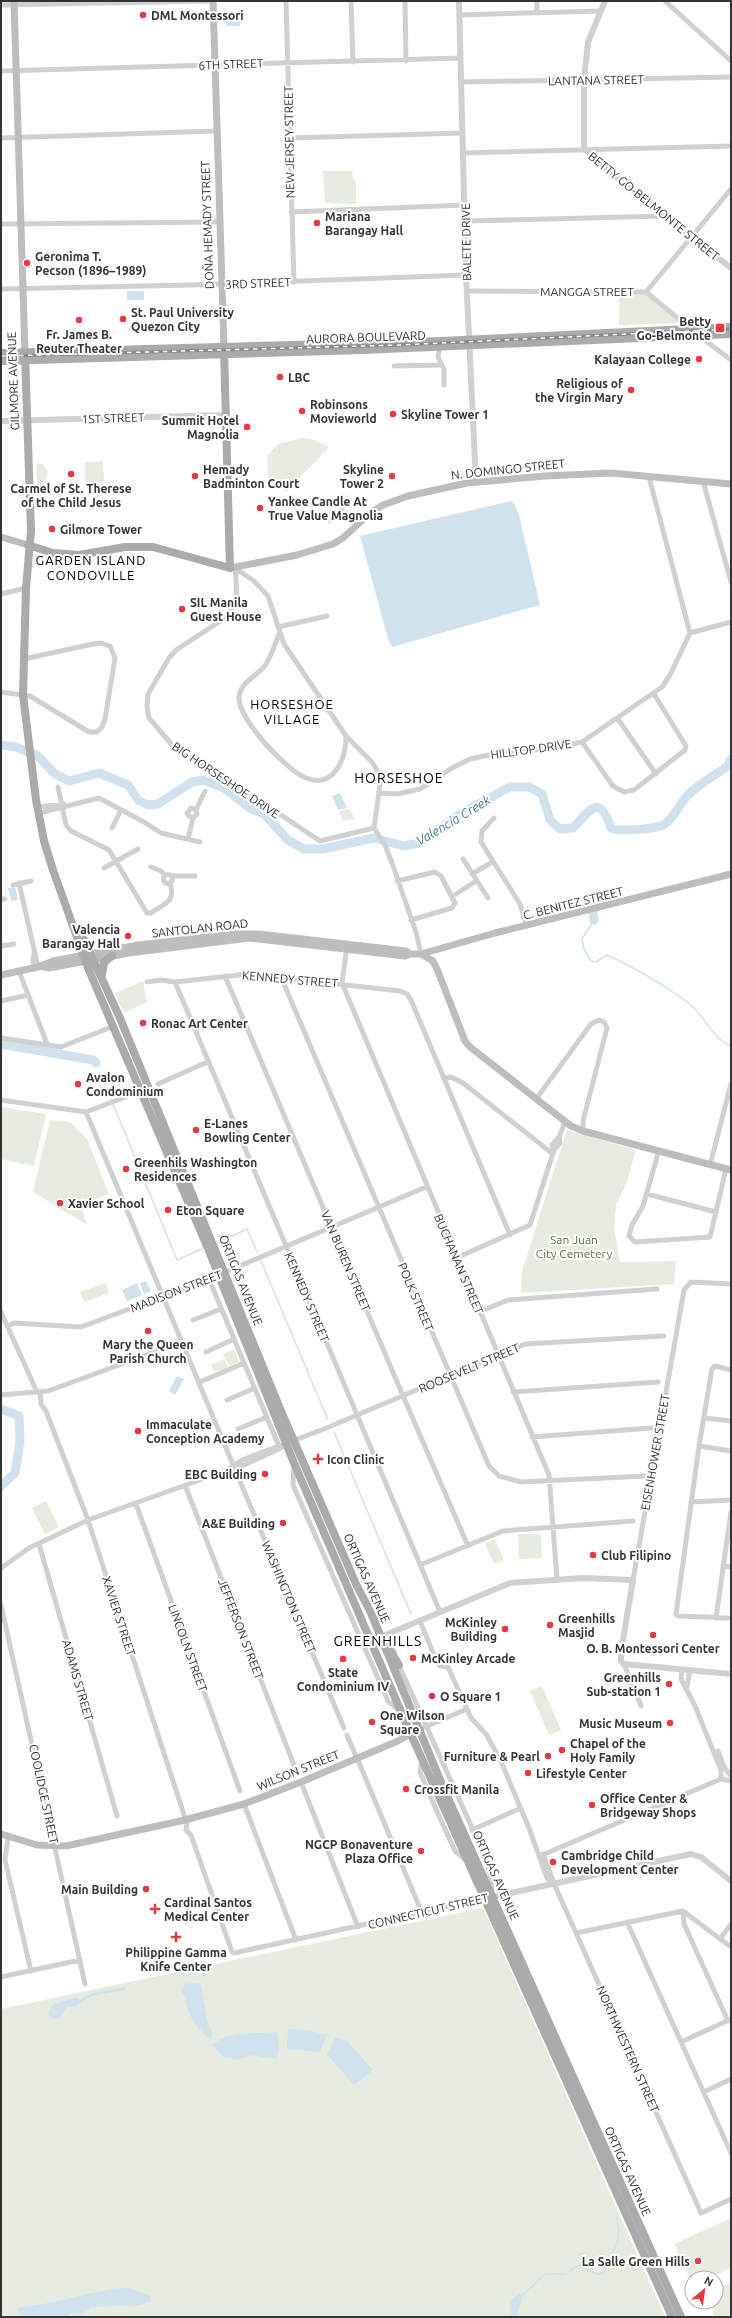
<svg xmlns="http://www.w3.org/2000/svg" width="732" height="2318" viewBox="0 0 732 2318" font-family="Ubuntu,sans-serif">
	<rect width="100%" height="100%" fill="#fff"/>
	<path fill="#e6ecdf" d="M323,171H352L353,179L356,182V204L325,203Z
		M619,294H645L681,323L619,325Z
		M303,438L314,440L329,447L286,492L268,477L267,456L278,444Z
		M103,461L104,482L85,483V462Z
		M36,463L43,464L48,472L45,482L37,485Z
		M349,809L355,819L343,821L339,811Z
		M143,981L147,1002L124,1013L115,993Z
		M1,1107L46,1114L34,1166L1,1159Z
		M50,1120L70,1122L87,1139L109,1194L81,1205L87,1225L33,1192Z
		M567,1130L636,1150L627,1182L616,1205L614,1228L620,1262L676,1261L674,1284L521,1293L522,1271Z
		M106,1283L109,1293L84,1302L80,1292Z
		M234,1349L239,1362L229,1366L223,1354Z
		M224,1359L228,1367L214,1372L211,1365Z
		M46,1501L59,1527L45,1534L32,1508Z
		M518,1534H541L542,1558L519,1559Z
		M495,1539L504,1560L494,1564L485,1543Z
		M542,1686L561,1730L549,1735L530,1691Z
		M483,1908L665,2317H1V2009Z
		M731,2218V2268L709,2278H692V2282L674,2244Z
		M731,2282V2317H715L711,2308V2302H716V2290Z"/>
	<path fill="#cfe2ee" d="M226,20H240V26H226Z
		M127,291H144V300H127Z
		M347,495L352,499L342,512L336,507Z
		M511,501L515,505L519,515L540,605L392,647L388,639L360,536Z
		M331,510L338,515L330,524L324,518Z
		M340,793L347,808L338,810L332,796Z
		M15,887L18,900L11,901L8,888Z
		M146,1281L151,1291L144,1294L140,1283Z
		M137,1283L142,1295L127,1301L122,1290Z
		M177,1376L184,1379L175,1395L169,1391Z
		M194,1983L201,1984L207,2021L212,2032L211,2040C201,2032 193,2023 188,2010C185,2003 187,1998 181,1992L185,1984Z
		M124,1987L126,1989C110,1995 91,1991 77,2006L67,2007L60,2018L53,2019L48,2014L52,2005C61,2002 67,2001 76,1997L80,1999L93,1993Z
		M288,2029L307,2030L327,2035L320,2052L287,2049Z
		M277,2032L279,2050L276,2059L251,2055L237,2060L222,2056L212,2045C231,2029 254,2035 277,2032Z
		M335,2038L347,2041L373,2070L354,2085L327,2054Z
		M129,2288L151,2296V2301L140,2305L92,2307L84,2313H70L68,2317H21L18,2309L25,2306C61,2304 93,2289 129,2288Z
		M520,2293L523,2296L516,2317H512C506,2307 511,2299 520,2293Z"/>
	<g fill="none" stroke-linecap="round" stroke-linejoin="round">
		<path stroke="#cfe2ee" stroke-width="1.5" d="M594,920L582,939L584,949L591,961L596,962L607,955C628,964 681,994 696,1010C708,1023 714,1039 731,1046
			M111,1099L177,1260L202,1249
			M219,1242L247,1229L257,1252
			M261,1261L328,1420
			M334,1432L411,1614
			M570,2271L579,2265L596,2274L604,2273L618,2240L619,2230L616,2215
			M522,2296L545,2274H566"/>
		<path stroke="#cfe2ee" stroke-width="9" d="M1,745L16,747L38,756L55,774L69,781L99,773L128,785L139,801L148,805L158,804L192,782L203,780L224,788L251,809L264,814L288,840L304,849H323L373,838L404,846L419,843L462,813L510,787H529L542,794L550,820L560,829L573,828C590,811 599,792 611,828C619,832 658,829 665,824C675,817 679,804 688,795C699,784 715,775 728,766L731,759
			M593,912L594,920
			M1,1044L93,1060L96,1063
			M1,1409L19,1416L20,1441L15,1473L1,1486"/>
		<path stroke="#d0d0d0" stroke-width="5" d="M286,1L294,282
			M351,1L353,62
			M405,1L406,61
			M537,1V13
			M665,1L731,61
			M1,5L209,1
			M459,15L600,11
			M1,71L460,58
			M461,82L731,77
			M1,138L216,131
			M289,138L463,133
			M463,153L731,146
			M291,212L465,205
			M465,221L665,216
			M1,224L219,222
			M1,289L191,285L466,275
			M467,291L646,292L691,329
			M646,292L731,189
			M698,335L731,360
			M439,352L438,357L444,369V385
			M394,366L440,365
			M649,477L690,633
			M703,481L731,582
			M235,568C237,587 239,604 225,618L176,650L169,658L148,694L147,707L149,718L173,746L230,781L320,841L374,828
			M235,568L254,581L268,596L284,644L346,736L372,762L381,777L374,828L385,845L392,863L416,932L421,954
			M1,594L26,588
			M278,627L327,616
			M690,633L731,622
			M279,634C275,644 271,658 264,667C256,676 240,683 239,697C238,719 286,770 306,778C334,789 346,759 346,736
			M1,692L30,696L89,732H97L102,727L105,719L115,658L110,646L101,643L93,644L24,659
			M618,719L656,774
			M582,742L613,786L624,792L634,790L685,750L686,746L654,694
			M58,787L66,825L71,831L109,850L147,913H151C165,903 176,902 170,883
			M380,793L397,794L420,789L452,768L470,759L499,753L546,749L582,742L662,687L670,675L690,633
			M38,807L64,804
			M196,810L205,791
			M39,813L99,798L144,822L161,833L200,842
			M494,818L482,831L481,842L520,904L527,926
			M112,828L121,810
			M188,839L193,818L197,814L196,810L191,808L187,813L189,816L193,818
			M463,859L488,898
			M151,867L161,871L165,875
			M104,868L138,849
			M472,874L492,862
			M163.5 879a4.5 4.5 0 1 1 9 0a4.5 4.5 0 1 1-9 0Z
			M172,876H195
			M397,881L435,872L441,876L455,903L452,908L411,920
			M19,883L38,967
			M13,885L31,881
			M456,894L476,881
			M1,899H5
			M1,946L14,944
			M34,954L33,960L34,968
			M346,954L342,983L549,1475L557,1579
			M19,971L47,1044
			M225,976L403,1396L468,1546
			M281,977L489,1466L499,1476L521,1482L646,1476
			M147,982L161,980L175,982L248,974L400,991L407,994L411,1000L510,1235
			M175,982L440,1612
			M1,1001L28,995
			M1,1038L61,1047L114,1026
			M444,1079L451,1077L463,1083L553,1154
			M158,1084L207,1062
			M536,1099L591,1024L599,1020L604,1022L607,1028L583,1121V1131
			M1,1100L86,1112L141,1091
			M86,1112L234,1467
			M554,1150L552,1145L559,1137L565,1122
			M659,1150L643,1206L632,1225L629,1236L635,1242L710,1237L726,1169
			M710,1165L731,1084
			M647,1194L716,1212
			M456,1258L530,1225L554,1150L560,1143L559,1137
			M209,1279L278,1444
			M1,1312L37,1392
			M479,1312L508,1300L657,1289
			M193,1320L221,1309
			M8,1326L14,1323L81,1327L209,1279L426,1187
			M206,1352L234,1339
			M731,1370L715,1366L712,1369L699,1446L676,1614L678,1616L731,1618
			M200,1382L244,1363
			M40,1392L41,1404L46,1411L88,1520L187,1824L186,1830L191,1835L232,1952L234,1953L485,1898
			M513,1392L658,1382
			M1,1395L48,1391L182,1342
			M227,1400L255,1388
			M704,1418L731,1421
			M238,1429L267,1417
			M532,1437L651,1428
			M282,1445L281,1448L244,1465L234,1467L344,1728
			M699,1446L731,1451
			M294,1464L293,1485L388,1701L400,1711
			M185,1485L297,1773
			M691,1502L731,1500
			M136,1504L240,1791
			M39,1544L117,1816
			M420,1565L503,1531L633,1521
			M723,1566L731,1567
			M1,1568L29,1548L88,1520L225,1471L242,1460L324,1429L525,1344L664,1336
			M633,1580L684,1290L691,1282L731,1284
			M1,1605L85,1984
			M716,1618L731,1512
			M420,1621L436,1660L440,1666L448,1667L471,1718L486,1734L500,1759L529,1828L547,1878L555,1886
			M386,1635L395,1654
			M398,1663L486,1859L491,1878L492,1892
			M624,1664L641,1706
			M682,1670L681,1679L695,1706L721,1770V1779
			M687,1686L690,1671
			M425,1727L467,1709
			M347,1735L355,1754
			M718,1751L724,1767L731,1776
			M357,1758L422,1913
			M422,1759L420,1772L438,1814L455,1851L467,1861
			M301,1782L358,1927
			M244,1804L296,1940
			M472,1830L521,1808
			M8,1837L5,1860L31,1971
			M543,1854L555,1886L701,2213L731,2199
			M542,1855L714,1782L721,1779L731,1781
			M683,1911L684,1924L728,2021
			M627,1922L731,2153
			M576,1933L683,1911L731,1947
			M720,1939L731,1924
			M1,1977L80,1960
			M681,2042L729,2020
			M704,2092L731,2079"/>
		<path stroke="#d0d0d0" stroke-width="6" d="M459,1L466,275L476,482
			M605,1L588,42L584,80V149L622,182L731,268
			M1,421L225,415
			M371,1641L510,1583L583,1578L633,1580L621,1652V1661L624,1664L731,1674
			M488,1898L691,1854L701,1857L731,1881"/>
		<path stroke="#bdbdbd" stroke-width="7" d="M14,1L25,353
			M213,1L224,348
			M1,537L28,545
			M230,568L297,555L333,544L343,538L369,514L383,505L408,496L467,483L545,476L611,473L731,484
			M421,954L433,961L437,969L465,1041L470,1047L571,1126L583,1131L731,1170
			M40,966L49,968L129,953L249,938L405,956L410,954H421L495,933L731,874
			M1,975L38,967L53,961L138,945L235,934H259L406,951L410,954
			M1,1834L37,1845L66,1846L185,1820L244,1804L301,1782L398,1741L420,1729"/>
		<path stroke="#ababab" stroke-width="8" d="M1,353L442,341L731,327
			M25,353L31,531L26,588L23,695L36,800L44,841L53,870L88,968L209,1251L294,1463L409,1730L672,2317
			M1,361L363,350L731,334
			M28,545L53,553L79,555L125,547H153L230,568L224,349
			M84,940L120,1018L281,1411L356,1584L371,1613L443,1787L681,2317
			M102,975L104,962L112,956
			M391,1652L399,1665"/>
		<defs>
			<path id="rail" d="M1,356L400,345L731,329"/>
		</defs>
		<use href="#rail" stroke="#888" stroke-width="3"/>
		<use href="#rail" stroke="#fff" stroke-width="1.5" stroke-dasharray="4.5" stroke-linecap="butt"/>
	</g>
	<g fill="#e63946" stroke="#fff" stroke-width="1.5">
		<circle cx="143" cy="15" r="4"/>
		<circle cx="317" cy="223" r="4"/>
		<circle cx="27" cy="263" r="4"/>
		<circle cx="123" cy="319" r="4"/>
		<circle cx="79" cy="320" r="4"/>
		<rect x="715" y="323" width="10" height="10" rx="2"/>
		<circle cx="699" cy="359" r="4"/>
		<circle cx="280" cy="377" r="4"/>
		<circle cx="631" cy="390" r="4"/>
		<circle cx="302" cy="411" r="4"/>
		<circle cx="393" cy="414" r="4"/>
		<circle cx="247" cy="427" r="4"/>
		<circle cx="71" cy="474" r="4"/>
		<circle cx="195" cy="476" r="4"/>
		<circle cx="392" cy="476" r="4"/>
		<circle cx="260" cy="508" r="4"/>
		<circle cx="52" cy="529" r="4"/>
		<circle cx="182" cy="609" r="4"/>
		<circle cx="128" cy="936" r="4"/>
		<circle cx="143" cy="1023" r="4"/>
		<circle cx="78" cy="1084" r="4"/>
		<circle cx="196" cy="1130" r="4"/>
		<circle cx="126" cy="1169" r="4"/>
		<circle cx="60" cy="1203" r="4"/>
		<circle cx="168" cy="1210" r="4"/>
		<circle cx="148" cy="1331" r="4"/>
		<circle cx="138" cy="1431" r="4"/>
		<path d="M316 1453h4v4h4v4h-4v4h-4v-4h-4v-4h4z"/>
		<circle cx="265" cy="1474" r="4"/>
		<circle cx="283" cy="1523" r="4"/>
		<circle cx="593" cy="1555" r="4"/>
		<circle cx="550" cy="1625" r="4"/>
		<circle cx="505" cy="1629" r="4"/>
		<circle cx="653" cy="1635" r="4"/>
		<circle cx="413" cy="1658" r="4"/>
		<circle cx="343" cy="1659" r="4"/>
		<circle cx="669" cy="1684" r="4"/>
		<circle cx="432" cy="1696" r="4"/>
		<circle cx="372" cy="1722" r="4"/>
		<circle cx="670" cy="1723" r="4"/>
		<circle cx="562" cy="1750" r="4"/>
		<circle cx="548" cy="1756" r="4"/>
		<circle cx="528" cy="1773" r="4"/>
		<circle cx="406" cy="1789" r="4"/>
		<circle cx="592" cy="1805" r="4"/>
		<circle cx="421" cy="1851" r="4"/>
		<circle cx="553" cy="1862" r="4"/>
		<circle cx="146" cy="1889" r="4"/>
		<path d="M153 1903h4v4h4v4h-4v4h-4v-4h-4v-4h4z"/>
		<path d="M174 1931h4v4h4v4h-4v4h-4v-4h-4v-4h4z"/>
		<circle cx="698" cy="2261" r="4"/>
	</g>
	<g text-anchor="middle" dominant-baseline="central" stroke-width="4" stroke-linejoin="round" paint-order="stroke">
		<g font-size="12" font-weight="bold" fill="#333" stroke="#fff" text-anchor="start">
			<text x="151" y="15">DML Montessori</text>
			<text x="325" y="216">Mariana<tspan x="325" dy="14">Barangay Hall</tspan></text>
			<text x="35" y="256">Geronima T.<tspan x="35" dy="14">Pecson (1896–1989)</tspan></text>
			<text x="131" y="312">St. Paul University<tspan x="131" dy="14">Quezon City</tspan></text>
			<text x="711" y="321" text-anchor="end">Betty<tspan x="711" dy="14">Go-Belmonte</tspan></text>
			<text x="79" y="334" text-anchor="middle">Fr. James B.<tspan x="79" dy="14">Reuter Theater</tspan></text>
			<text x="691" y="359" text-anchor="end">Kalayaan College</text>
			<text x="288" y="377">LBC</text>
			<text x="623" y="383" text-anchor="end">Religious of<tspan x="623" dy="14">the Virgin Mary</tspan></text>
			<text x="310" y="404">Robinsons<tspan x="310" dy="14">Movieworld</tspan></text>
			<text x="401" y="414">Skyline Tower 1</text>
			<text x="239" y="420" text-anchor="end">Summit Hotel<tspan x="239" dy="14">Magnolia</tspan></text>
			<text x="203" y="469">Hemady<tspan x="203" dy="14">Badminton Court</tspan></text>
			<text x="384" y="469" text-anchor="end">Skyline<tspan x="384" dy="14">Tower 2</tspan></text>
			<text x="71" y="488" text-anchor="middle">Carmel of St. Therese<tspan x="71" dy="14">of the Child Jesus</tspan></text>
			<text x="268" y="501">Yankee Candle At<tspan x="268" dy="14">True Value Magnolia</tspan></text>
			<text x="60" y="529">Gilmore Tower</text>
			<text x="190" y="602">SIL Manila<tspan x="190" dy="14">Guest House</tspan></text>
			<text x="120" y="929" text-anchor="end">Valencia<tspan x="120" dy="14">Barangay Hall</tspan></text>
			<text x="151" y="1023">Ronac Art Center</text>
			<text x="86" y="1077">Avalon<tspan x="86" dy="14">Condominium</tspan></text>
			<text x="204" y="1123">E-Lanes<tspan x="204" dy="14">Bowling Center</tspan></text>
			<text x="134" y="1162">Greenhils Washington<tspan x="134" dy="14">Residences</tspan></text>
			<text x="68" y="1203">Xavier School</text>
			<text x="176" y="1210">Eton Square</text>
			<text x="148" y="1344" text-anchor="middle">Mary the Queen<tspan x="148" dy="14">Parish Church</tspan></text>
			<text x="146" y="1424">Immaculate<tspan x="146" dy="14">Conception Academy</tspan></text>
			<text x="327" y="1459">Icon Clinic</text>
			<text x="257" y="1474" text-anchor="end">EBC Building</text>
			<text x="275" y="1523" text-anchor="end">A&amp;E Building</text>
			<text x="601" y="1555">Club Filipino</text>
			<text x="558" y="1618">Greenhills<tspan x="558" dy="14">Masjid</tspan></text>
			<text x="497" y="1622" text-anchor="end">McKinley<tspan x="497" dy="14">Building</tspan></text>
			<text x="653" y="1648" text-anchor="middle">O. B. Montessori Center</text>
			<text x="421" y="1658">McKinley Arcade</text>
			<text x="343" y="1672" text-anchor="middle">State<tspan x="343" dy="14">Condominium IV</tspan></text>
			<text x="661" y="1677" text-anchor="end">Greenhills<tspan x="661" dy="14">Sub-station 1</tspan></text>
			<text x="440" y="1696">O Square 1</text>
			<text x="380" y="1715">One Wilson<tspan x="380" dy="14">Square</tspan></text>
			<text x="662" y="1723" text-anchor="end">Music Museum</text>
			<text x="570" y="1743">Chapel of the<tspan x="570" dy="14">Holy Family</tspan></text>
			<text x="540" y="1756" text-anchor="end">Furniture &amp; Pearl</text>
			<text x="536" y="1773">Lifestyle Center</text>
			<text x="414" y="1789">Crossfit Manila</text>
			<text x="600" y="1798">Office Center &amp;<tspan x="600" dy="14">Bridgeway Shops</tspan></text>
			<text x="413" y="1844" text-anchor="end">NGCP Bonaventure<tspan x="413" dy="14">Plaza Office</tspan></text>
			<text x="561" y="1855">Cambridge Child<tspan x="561" dy="14">Development Center</tspan></text>
			<text x="138" y="1889" text-anchor="end">Main Building</text>
			<text x="164" y="1902">Cardinal Santos<tspan x="164" dy="14">Medical Center</tspan></text>
			<text x="176" y="1952" text-anchor="middle">Philippine Gamma<tspan x="176" dy="14">Knife Center</tspan></text>
			<text x="690" y="2261" text-anchor="end">La Salle Green Hills</text>
		</g>
		<g font-size="12" fill="#333" stroke="#fff">
			<text transform="translate(231 64) rotate(-2)">6TH STREET</text>
			<text transform="translate(596 80) rotate(-1)">LANTANA STREET</text>
			<text transform="translate(289 142) rotate(-91)">NEW JERSEY STREET</text>
			<text transform="translate(654 206) rotate(39)">BETTY GO-BELMONTE STREET</text>
			<text transform="translate(207 225) rotate(-92)">DOÑA HEMADY STREET</text>
			<text transform="translate(466 242) rotate(-91)">BALETE DRIVE</text>
			<text transform="translate(258 283) rotate(-2)">3RD STREET</text>
			<text x="587" y="291">MANGGA STREET</text>
			<text transform="translate(366 337) rotate(-2)">AURORA BOULEVARD</text>
			<text transform="translate(13 381) rotate(-92)">GILMORE AVENUE</text>
			<text transform="translate(113 418) rotate(-2)">1ST STREET</text>
			<text transform="translate(508 469) rotate(-6)">N. DOMINGO STREET</text>
			<text transform="translate(531 749) rotate(-8)">HILLTOP DRIVE</text>
			<text transform="translate(226 780) rotate(34)">BIG HORSESHOE DRIVE</text>
			<text transform="translate(573 903) rotate(-14)">C. BENITEZ STREET</text>
			<text transform="translate(200 928) rotate(-6)">SANTOLAN ROAD</text>
			<text transform="translate(290 979) rotate(5)">KENNEDY STREET</text>
			<text transform="translate(346 1261) rotate(67)">VAN BUREN STREET</text>
			<text transform="translate(459 1264) rotate(67)">BUCHANAN STREET</text>
			<text transform="translate(241 1280) rotate(68)">ORTIGAS AVENUE</text>
			<text transform="translate(176 1291) rotate(-21)">MADISON STREET</text>
			<text transform="translate(307 1297) rotate(67)">KENNEDY STREET</text>
			<text transform="translate(416 1297) rotate(67)">POLK STREET</text>
			<text transform="translate(469 1368) rotate(-23)">ROOSEVELT STREET</text>
			<text transform="translate(655 1452) rotate(-80)">EISENHOWER STREET</text>
			<text transform="translate(367 1578) rotate(66)">ORTIGAS AVENUE</text>
			<text transform="translate(289 1597) rotate(67)">WASHINGTON STREET</text>
			<text transform="translate(119 1616) rotate(72)">XAVIER STREET</text>
			<text transform="translate(241 1629) rotate(69)">JEFFERSON STREET</text>
			<text transform="translate(188 1648) rotate(70)">LINCOLN STREET</text>
			<text transform="translate(78 1680) rotate(74)">ADAMS STREET</text>
			<text transform="translate(298 1770) rotate(-22)">WILSON STREET</text>
			<text transform="translate(44 1794) rotate(78)">COOLIDGE STREET</text>
			<text transform="translate(496 1875) rotate(66)">ORTIGAS AVENUE</text>
			<text transform="translate(428 1911) rotate(-13)">CONNECTICUT STREET</text>
			<text transform="translate(628 2049) rotate(66)">NORTHWESTERN STREET</text>
			<text transform="translate(628 2171) rotate(66)">ORTIGAS AVENUE</text>
		</g>
		<g font-size="12" fill="#56703f" stroke="#fff">
			<text x="574" y="1239">San Juan<tspan x="574" dy="14">City Cemetery</tspan></text>
		</g>
		<g font-size="13" letter-spacing="1" fill="#000" stroke="#fff">
			<text x="91" y="560">GARDEN ISLAND<tspan x="91" dy="15">CONDOVILLE</tspan></text>
			<text x="292" y="704">HORSESHOE<tspan x="292" dy="15">VILLAGE</tspan></text>
		</g>
		<g font-size="13" font-style="italic" fill="#3f7597" stroke="#fff">
			<text transform="translate(453 820) rotate(-31)">Valencia Creek</text>
		</g>
		<g font-size="14" letter-spacing="1" fill="#000" stroke="#fff">
			<text x="399" y="778">HORSESHOE</text>
			<text x="378" y="1641">GREENHILLS</text>
		</g>
	</g>
	<rect width="732" height="2318" fill="none" stroke="#333333" stroke-width="4"/>
	<g transform="translate(704 2290) rotate(29)"><circle r="19" fill="#ffffff" stroke="#adadad"/>
	<path d="M0-3L7 15L0 10L-7 15Z" fill="#e63946"/>
	<text y="-6" font-size="11" font-weight="bold" text-anchor="middle" fill="#333333">N</text>
	</g>
</svg>
